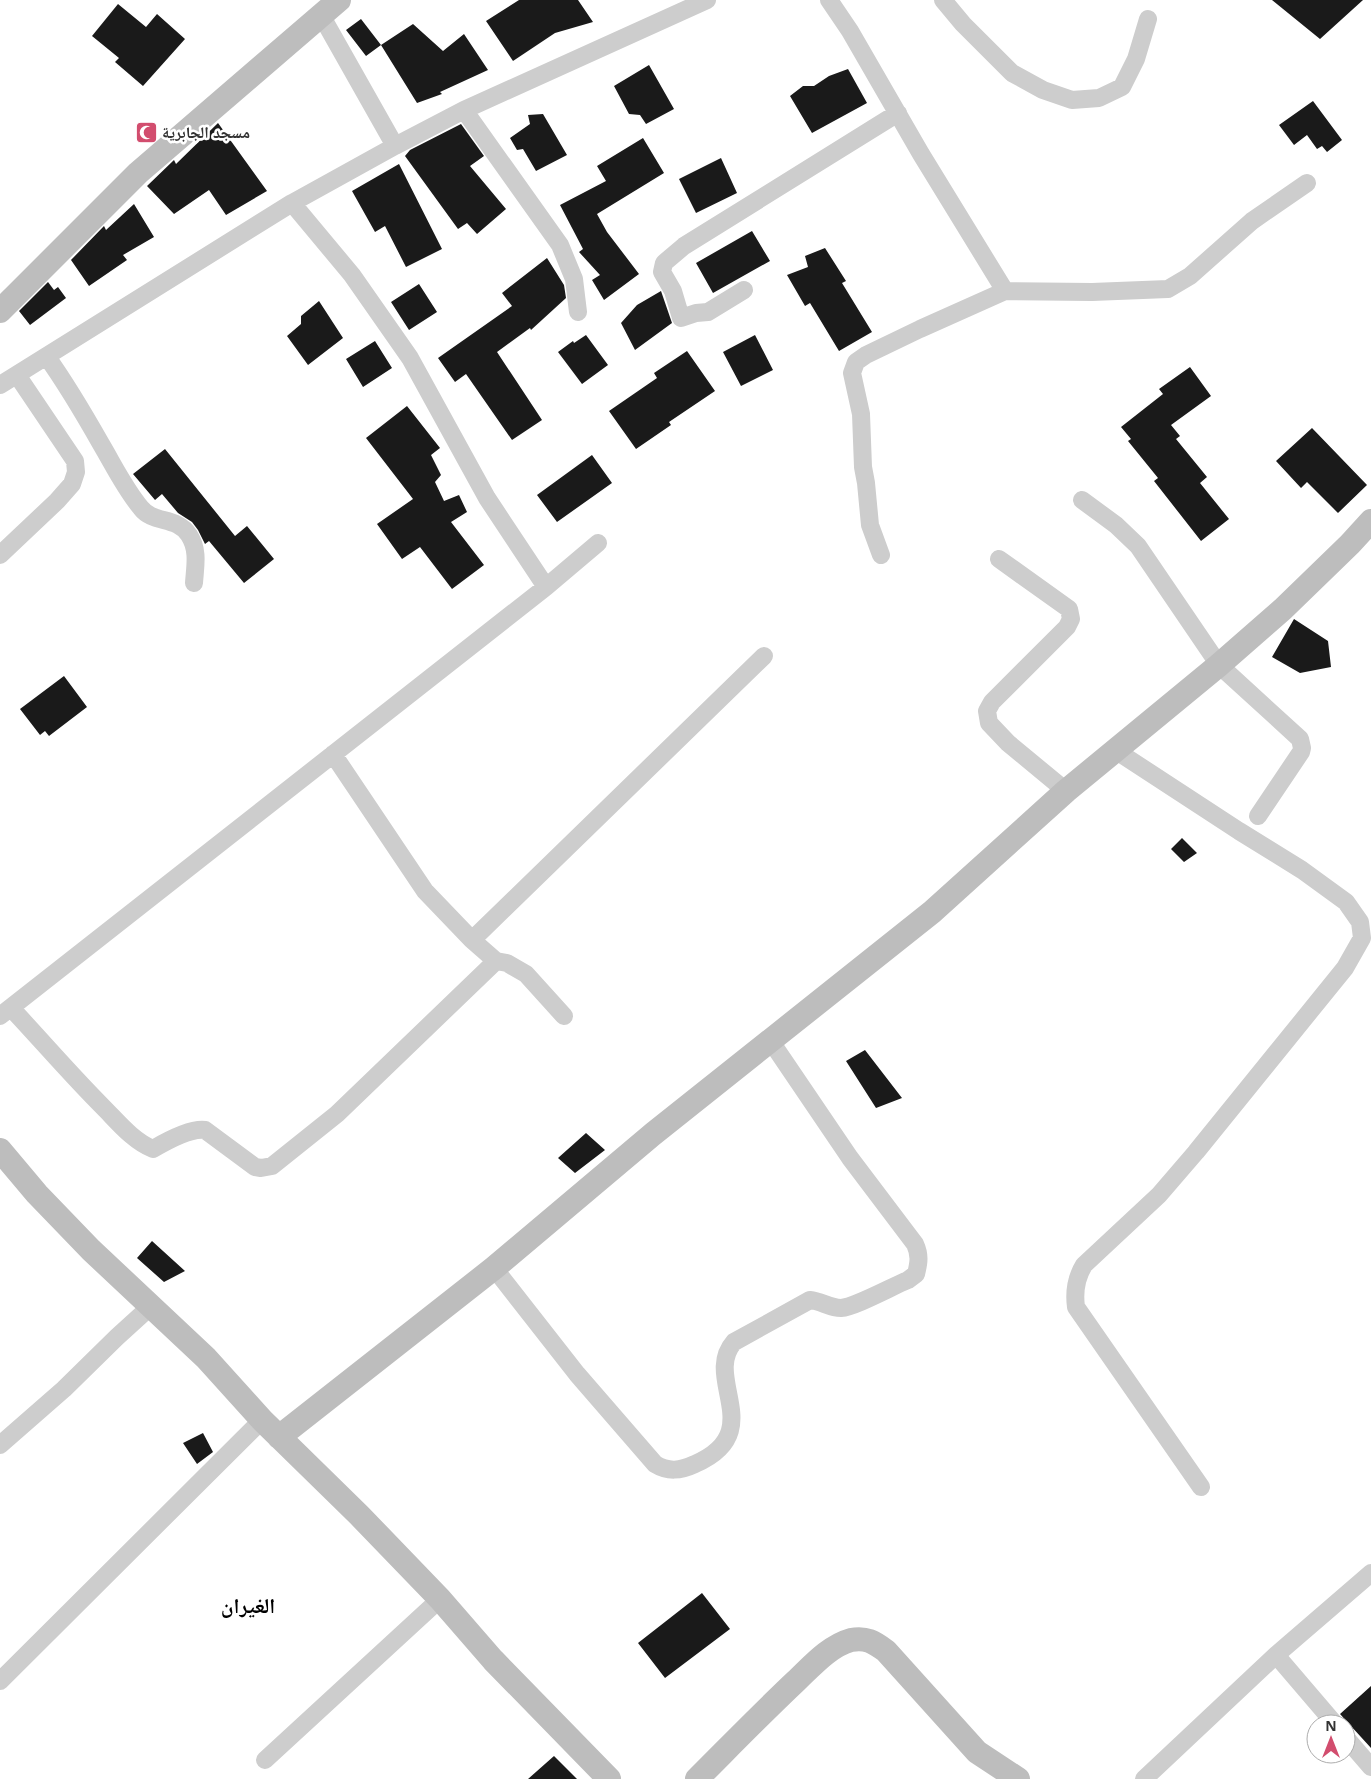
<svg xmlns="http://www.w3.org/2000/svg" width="1371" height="1779" viewBox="0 0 1371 1779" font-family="'Noto Sans','Noto Naskh Arabic',sans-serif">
	<rect width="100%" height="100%" fill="#fff"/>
	<path fill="#1a1a1a" d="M519,0H578L593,22L555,33L513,61L486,21Z
		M1272,0H1363L1320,39Z
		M118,4L146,27L157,14L185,39L143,86L115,62L119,58L92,36Z
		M361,19L381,45L366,56L346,30Z
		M413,24L443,51L464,34L488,70L440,92L442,94L417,103L381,45Z
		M649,65L674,109L646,124L640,115L629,114L614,86Z
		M848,69L867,103L812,133L790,96L803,86H814L829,76Z
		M1313,101L1342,140L1327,152L1322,146L1317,149L1307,135L1294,145L1279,125Z
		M543,114L567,155L536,171L523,149L517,150L510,138L530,124L528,115Z
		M218,123L267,191L226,215L209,190L174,214L147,186L174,160L176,164Z
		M461,124L484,156L470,166L506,209L477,234L467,223L458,229L405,156L410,150Z
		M643,138L664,173L597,214L607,232L639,274L604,300L592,280L600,275L579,252L583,249L560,205L606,181L597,166Z
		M721,158L737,193L696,213L679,179Z
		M399,164L442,249L406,267L385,226L375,232L352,191Z
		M134,204L154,237L123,255L127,260L89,286L71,260L104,226L106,230Z
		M752,231L770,261L713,293L696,263Z
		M825,248L846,281L842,283L872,332L839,351L810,303L805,306L787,275L808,267L805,256Z
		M547,258L564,285L566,298L531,330L530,328L497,352L542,420L512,440L466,374L455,382L438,358L512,306L502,293Z
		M48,282L54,290L58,287L66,298L30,325L19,311Z
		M419,284L437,312L409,330L391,302Z
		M661,291L672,323L635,350L621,323L637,305Z
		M319,301L343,338L308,365L287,336L301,324V316Z
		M586,335L608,365L582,384L558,352L573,341L574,343Z
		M755,335L773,370L741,386L723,352Z
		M375,341L392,368L363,387L346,359Z
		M687,351L715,391L669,422L671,425L636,449L609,411L657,378L654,373Z
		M1190,367L1211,396L1171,425L1180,436L1176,439L1207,477L1200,483L1229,519L1201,541L1154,481L1158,478L1128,441L1131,439L1121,427L1163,394L1159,389Z
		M407,406L440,448L431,455L441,475L435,482L444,501L459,495L467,512L451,522L484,565L452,589L420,547L402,559L377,524L413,499L366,438Z
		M1312,428L1367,485L1338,513L1307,482L1301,488L1276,461Z
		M165,449L235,536L247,526L274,559L244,583L209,541L205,544L198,530L192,522L178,513L162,494L155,500L133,474Z
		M592,455L612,483L557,522L537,495Z
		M1294,619L1328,641L1331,667L1300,673L1272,657Z
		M64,676L87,707L49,736L45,731L40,735L20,709Z
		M1182,838L1197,853L1184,862L1171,849Z
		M865,1050L902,1098L876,1108L846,1061Z
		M586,1133L605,1150L575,1173L558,1158Z
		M152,1241L185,1271L164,1282L137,1258Z
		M203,1433L213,1452L197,1464L183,1443Z
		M702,1593L730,1629L665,1678L638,1643Z
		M1371,1686V1748L1340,1714Z
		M554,1756L577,1779H528Z"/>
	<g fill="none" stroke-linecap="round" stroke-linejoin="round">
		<path stroke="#cdcdcd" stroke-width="18" d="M829,0L850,31L921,154L1005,291
			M943,0L963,24L1012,73L1043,90L1072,100L1099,98L1122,87L1136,59L1148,19
			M321,15L395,146
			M464,110L560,245L574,279L578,312
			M292,203L352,275L410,358L487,498L546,587
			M744,290L708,312L696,313L681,318L673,291L662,272L664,263L684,246L898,113
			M47,357C67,385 84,414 101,444C114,466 125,489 141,508C153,524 177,516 189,535C199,550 195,567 194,583
			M0,385L292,203L395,146L464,110L707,0
			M1082,500L1116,525L1138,546L1219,665L1300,739L1302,748L1301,752L1258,816
			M0,555L57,501L72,484L76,472L75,461L17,375
			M881,555L870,525L866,483L863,467L861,414L852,373L856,362L866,355L920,329L1005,291L1092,292L1168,289L1190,276L1252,221L1307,183
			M999,559L1069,609L1071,619L1067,627L992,702L987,711L989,723L1008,743L1066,791
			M1115,750L1239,831L1302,870L1346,902L1360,922L1362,938L1345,968L1196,1152L1159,1195L1084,1265C1076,1278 1074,1292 1076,1307L1201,1487
			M333,754L425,891L472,940L764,656
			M472,940L496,961L507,963L526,974L564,1016
			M11,1008C42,1041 71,1075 103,1107C118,1122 133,1141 153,1149C165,1142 191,1128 205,1130L255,1167L261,1168L272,1166L337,1114L496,961
			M0,1016L546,587L598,543
			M494,1268L577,1374L655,1464C668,1472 680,1471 695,1464C769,1432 702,1378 734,1342L810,1300C821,1301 830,1308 841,1308C855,1307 893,1286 908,1280L916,1274C919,1262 920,1255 915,1244L850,1158L770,1040
			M0,1445L64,1389L117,1337L150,1307
			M1276,1655L1335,1724
			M0,1681L262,1420
			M1346,1738L1371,1767
			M265,1760L440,1599
			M1144,1779L1276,1655L1371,1573"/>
		<path stroke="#bdbdbd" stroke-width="24" d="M0,311L138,173L339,0
			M0,1150L37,1194L91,1250L206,1358L262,1420L359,1515L440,1599L493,1660L609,1779
			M279,1437L494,1268L653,1134L932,912L1066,791L1219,665L1283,609L1350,544L1371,521
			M697,1779C730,1746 762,1713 796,1681C811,1667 829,1646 851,1640C866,1637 874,1642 886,1651L977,1752L1018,1779"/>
	</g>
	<defs>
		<symbol id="mosque-square" viewBox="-11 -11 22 22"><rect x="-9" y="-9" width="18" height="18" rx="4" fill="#d24d6e" stroke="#fff"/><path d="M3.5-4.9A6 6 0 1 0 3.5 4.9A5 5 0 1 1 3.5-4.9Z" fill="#fff"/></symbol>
	</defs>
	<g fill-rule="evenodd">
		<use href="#mosque-square" x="134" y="120" width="25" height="25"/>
	</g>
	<g text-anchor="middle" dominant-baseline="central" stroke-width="5" stroke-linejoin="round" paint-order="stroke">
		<g font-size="16" font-weight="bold" fill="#333" stroke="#fff" text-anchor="start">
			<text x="162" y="132">مسجد الجابرية</text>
		</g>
		<g font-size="21" font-weight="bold" fill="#000" stroke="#fff">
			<text x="248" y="1605">الغيران</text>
		</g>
	</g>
	<g transform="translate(1331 1739)"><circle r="24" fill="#ffffff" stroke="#adadad"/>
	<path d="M0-4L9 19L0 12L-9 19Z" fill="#d24d6e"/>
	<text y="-8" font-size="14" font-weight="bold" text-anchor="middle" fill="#333333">N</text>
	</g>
</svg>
